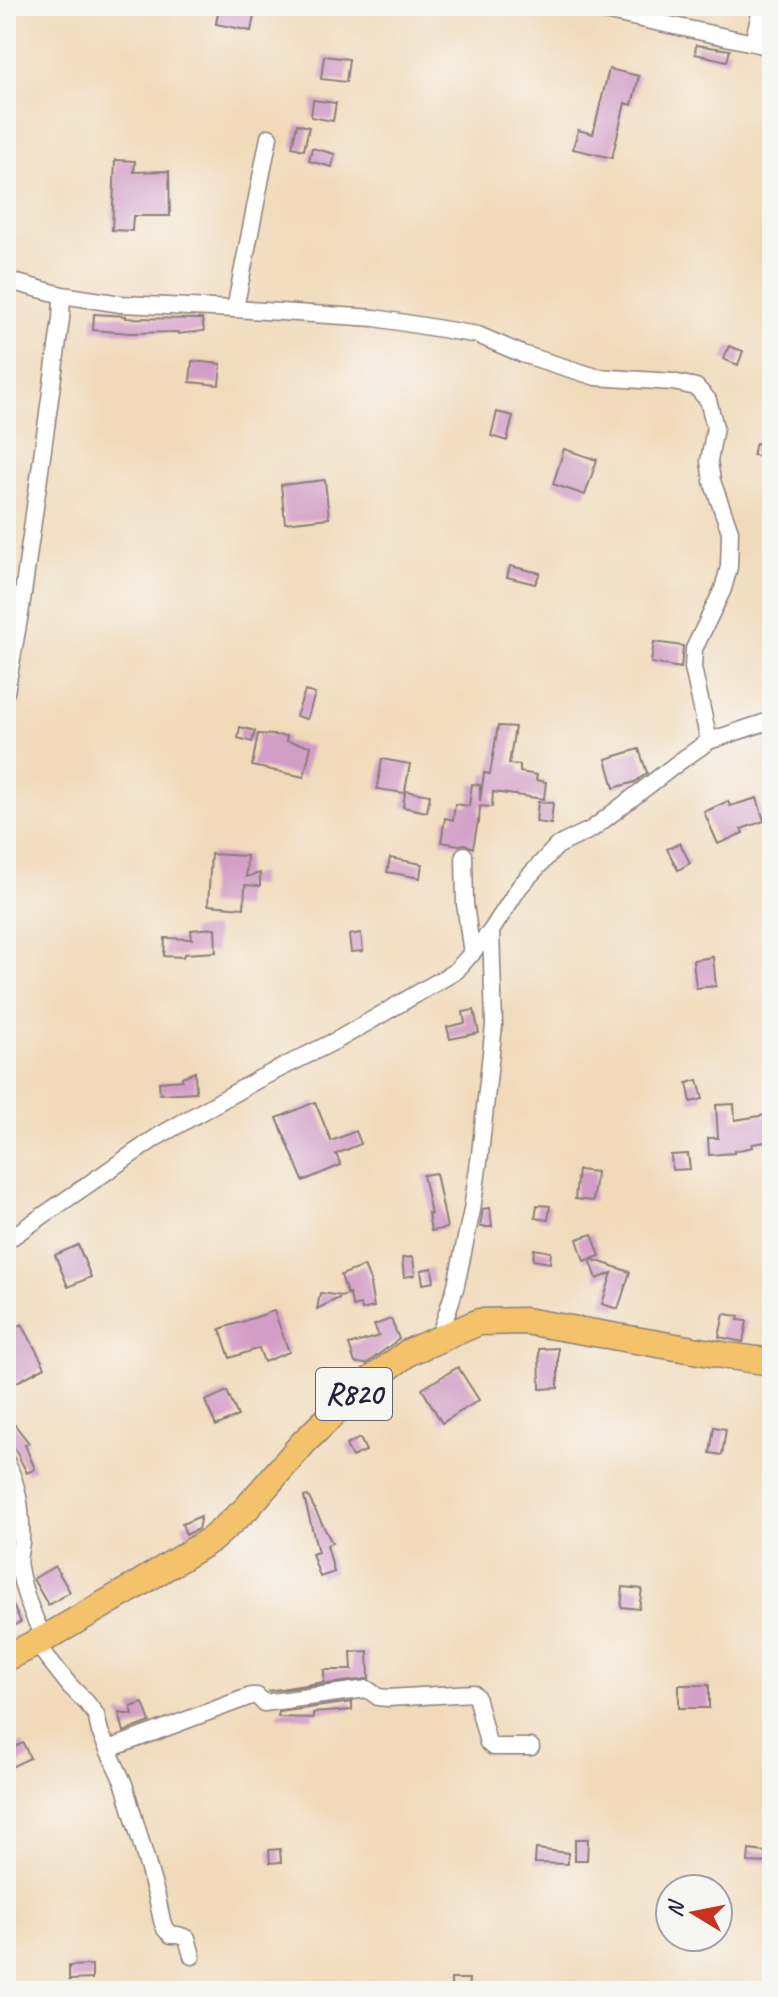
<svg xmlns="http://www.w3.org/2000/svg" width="778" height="1997" viewBox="0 0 778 1997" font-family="Caveat,sans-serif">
	<rect width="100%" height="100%" fill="#f6f6f2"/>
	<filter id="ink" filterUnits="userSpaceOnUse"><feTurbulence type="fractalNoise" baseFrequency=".0125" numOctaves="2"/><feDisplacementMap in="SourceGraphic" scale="16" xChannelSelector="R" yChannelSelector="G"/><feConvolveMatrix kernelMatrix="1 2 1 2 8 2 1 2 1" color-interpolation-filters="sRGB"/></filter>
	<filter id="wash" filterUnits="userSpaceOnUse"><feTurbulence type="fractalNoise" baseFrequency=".006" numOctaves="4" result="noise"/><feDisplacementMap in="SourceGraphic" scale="32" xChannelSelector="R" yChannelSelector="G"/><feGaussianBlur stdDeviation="1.8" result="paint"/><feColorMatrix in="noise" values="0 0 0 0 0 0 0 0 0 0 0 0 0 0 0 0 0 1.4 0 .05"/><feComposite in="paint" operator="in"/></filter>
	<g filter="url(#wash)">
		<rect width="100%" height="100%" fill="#f1daba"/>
		<g id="blocks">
			<path fill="#d29dc6" d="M219,6H256L251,31L216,24Z
				M696,45L730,50L727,61L695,54Z
				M324,56L349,59L346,82L321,79Z
				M609,69L639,76L632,105L625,103L612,158L573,149L578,130L593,134Z
				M313,100L336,103L333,121L311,117Z
				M297,124L309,127L304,150L292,147Z
				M312,148L335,154L332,167L309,161Z
				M115,160L135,161L134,172L169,171L170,216H133L132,231L112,230Z
				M94,314L126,316V318L202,319L204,331L178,334V332L130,333L93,330Z
				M729,346L743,351L738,365L723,359Z
				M192,361L221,364L219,385L190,382Z
				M497,412L513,416L507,441L491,436Z
				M756,443L772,446V459L753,455Z
				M564,449L597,460L585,495L553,484Z
				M325,480L329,518L285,523L281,485Z
				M510,566L540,573L535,584L507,577Z
				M654,642L683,646L681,668L651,663Z
				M305,691L315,694L307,719L296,716Z
				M498,726L515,727L509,764L520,765V772L537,775L536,780L546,782L544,799L493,792L492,807L480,806L479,822L478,821L473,848L465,844L459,845L441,842L445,818L453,820L455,804L469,806L472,784L480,785V801L484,773L490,774Z
				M240,727L255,731L252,742L238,738Z
				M258,734L287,736L286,741L311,746L304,777L252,766Z
				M639,749L647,773L635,782L614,788L606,759Z
				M382,759L410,764L405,791L430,795L427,812L403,807L405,793L377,789Z
				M757,798L764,821L741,829L743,833L718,844L704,812L728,801L730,806Z
				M538,802L553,803L551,824L536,822Z
				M680,843L690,863L678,870L667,849Z
				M211,854L247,856L246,877L260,873V886L245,885L244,908L208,905Z
				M390,858L422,864L420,878L387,872Z
				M215,928L216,952L184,954L183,957L164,956L165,938L192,939L191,930Z
				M361,933L363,951L351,952L349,935Z
				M713,957L716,986L696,988L693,960Z
				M474,1010L479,1033L450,1039L447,1027L465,1023L463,1012Z
				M195,1072L196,1092L160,1094L159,1082L182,1080V1077Z
				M698,1080L703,1099L691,1102L687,1083Z
				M315,1102L331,1141L356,1131L361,1144L336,1154L341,1165L303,1181L277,1118Z
				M734,1104L735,1120L772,1114V1141L752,1144L753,1147L734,1151V1153L709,1155L708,1138H718L716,1105Z
				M688,1154L690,1169L672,1170L671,1155Z
				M578,1170L596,1172L593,1201L575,1199Z
				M436,1173L447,1228L431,1231L428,1213L431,1214L423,1175Z
				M537,1205L550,1206L548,1220L535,1218Z
				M490,1208L492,1227H480L483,1209Z
				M592,1234L600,1256L591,1259L630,1272L618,1309L602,1304L612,1273L597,1279L590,1259L584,1261L577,1239Z
				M78,1245L91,1277L68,1287L55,1255Z
				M534,1249L551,1252L550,1263L533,1260Z
				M413,1257L415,1275L404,1277L402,1258Z
				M364,1266L371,1283L370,1284L374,1307L362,1310L360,1305L353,1307L349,1293L347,1294L341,1275Z
				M432,1268L434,1282L423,1284L421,1270Z
				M320,1293L343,1296L317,1309Z
				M274,1311L289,1352L264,1362L259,1348L230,1358L220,1329Z
				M724,1314L739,1316L738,1320L747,1321L743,1342L719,1337Z
				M391,1319L399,1339L366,1364L355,1363L349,1345L379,1336L374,1325Z
				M22,1324L45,1367L6,1388V1333Z
				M558,1348V1388L540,1389L539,1349Z
				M458,1367L479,1400L442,1423L422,1389Z
				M227,1391L238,1416L216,1426L205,1401Z
				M15,1425L29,1443L25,1445L35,1469L27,1473L6,1432Z
				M714,1427L726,1429L722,1455L710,1453Z
				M360,1438L366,1451L352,1457L346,1445Z
				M308,1496L332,1543L327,1545L334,1572L320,1577L312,1554L318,1552L304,1497Z
				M201,1516L198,1529L186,1535L182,1524Z
				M55,1566L70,1592L48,1605L33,1579Z
				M623,1587L642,1589L639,1609L621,1607Z
				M6,1591L21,1622L6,1629Z
				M368,1651L369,1679L268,1691L324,1682V1670H352L351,1652Z
				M679,1685H709V1708H679Z
				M352,1702V1710L313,1713V1718L278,1717L279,1712Z
				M143,1703L150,1722L124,1732L119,1713L133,1715L131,1707Z
				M23,1743L30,1758L9,1768L6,1761V1751Z
				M575,1839H588L587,1860H575Z
				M280,1849L281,1862L270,1863L269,1850Z
				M536,1849L568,1853V1864L535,1863Z
				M749,1850L772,1853V1863L748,1862Z
				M92,1965V1979L69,1980V1966Z
				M451,1979H469L468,1991H451Z"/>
		</g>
	</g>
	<g filter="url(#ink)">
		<use href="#blocks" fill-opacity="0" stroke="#8a7e7a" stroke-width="2"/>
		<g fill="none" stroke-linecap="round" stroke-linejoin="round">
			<defs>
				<path id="minor" d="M581,6L772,47
					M753,42L762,6
					M6,280L62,295L61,319L21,608L6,692
					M62,295L121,304L235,309L375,318L478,335L522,354L596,377L673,382L696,387L708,400L715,427L709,461L712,481L730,531L729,567L723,589L694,649L693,668L709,741
					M235,309L269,137
					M464,855L465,904L472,954
					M6,1241L157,1137L257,1080L339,1039L456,971L491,931L520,886L557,846L592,829L679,762L709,741L772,720
					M439,1338L456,1285L472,1210L480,1154L494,1025L491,931
					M6,1461C19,1488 22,1511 21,1542C20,1550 17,1559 19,1567C23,1593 33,1615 44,1639
					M36,1643L70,1686L87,1703L96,1715L100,1732L124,1784L157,1897L162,1921L165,1929L171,1935H178L187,1938L192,1956
					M109,1749L251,1696H257L264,1703L367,1689L378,1697L388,1698L473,1693L476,1696L488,1743L493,1747H531"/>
				<path id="primary" d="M6,1658L44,1639L132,1588L212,1539L246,1509L304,1442L360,1388L409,1352L479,1322L525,1321L728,1356L772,1362"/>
			</defs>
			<use href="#minor" stroke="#8a7e7a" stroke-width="19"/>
			<use href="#primary" stroke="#8a7e7a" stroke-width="29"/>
			<use href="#minor" stroke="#fff" stroke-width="16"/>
			<use href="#primary" stroke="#f4c26a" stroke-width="26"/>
		</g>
	</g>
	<g text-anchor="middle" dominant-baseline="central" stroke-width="6" stroke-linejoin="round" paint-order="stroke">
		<rect fill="#f6f6f2" stroke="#626272" stroke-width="2" x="316" y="1368" width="76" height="52" rx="6"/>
		<g font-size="30" font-weight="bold" fill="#22223b">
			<text x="354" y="1394">R820</text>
		</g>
	</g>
	<rect width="778" height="1997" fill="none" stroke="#f6f6f2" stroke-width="32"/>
	<g transform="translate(694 1913) rotate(280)"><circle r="38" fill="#f6f6f2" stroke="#a1a1a9" stroke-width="2"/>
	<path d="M0-6L14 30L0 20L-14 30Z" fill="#c8321e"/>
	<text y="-12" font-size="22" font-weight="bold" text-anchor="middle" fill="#22223b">N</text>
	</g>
</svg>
